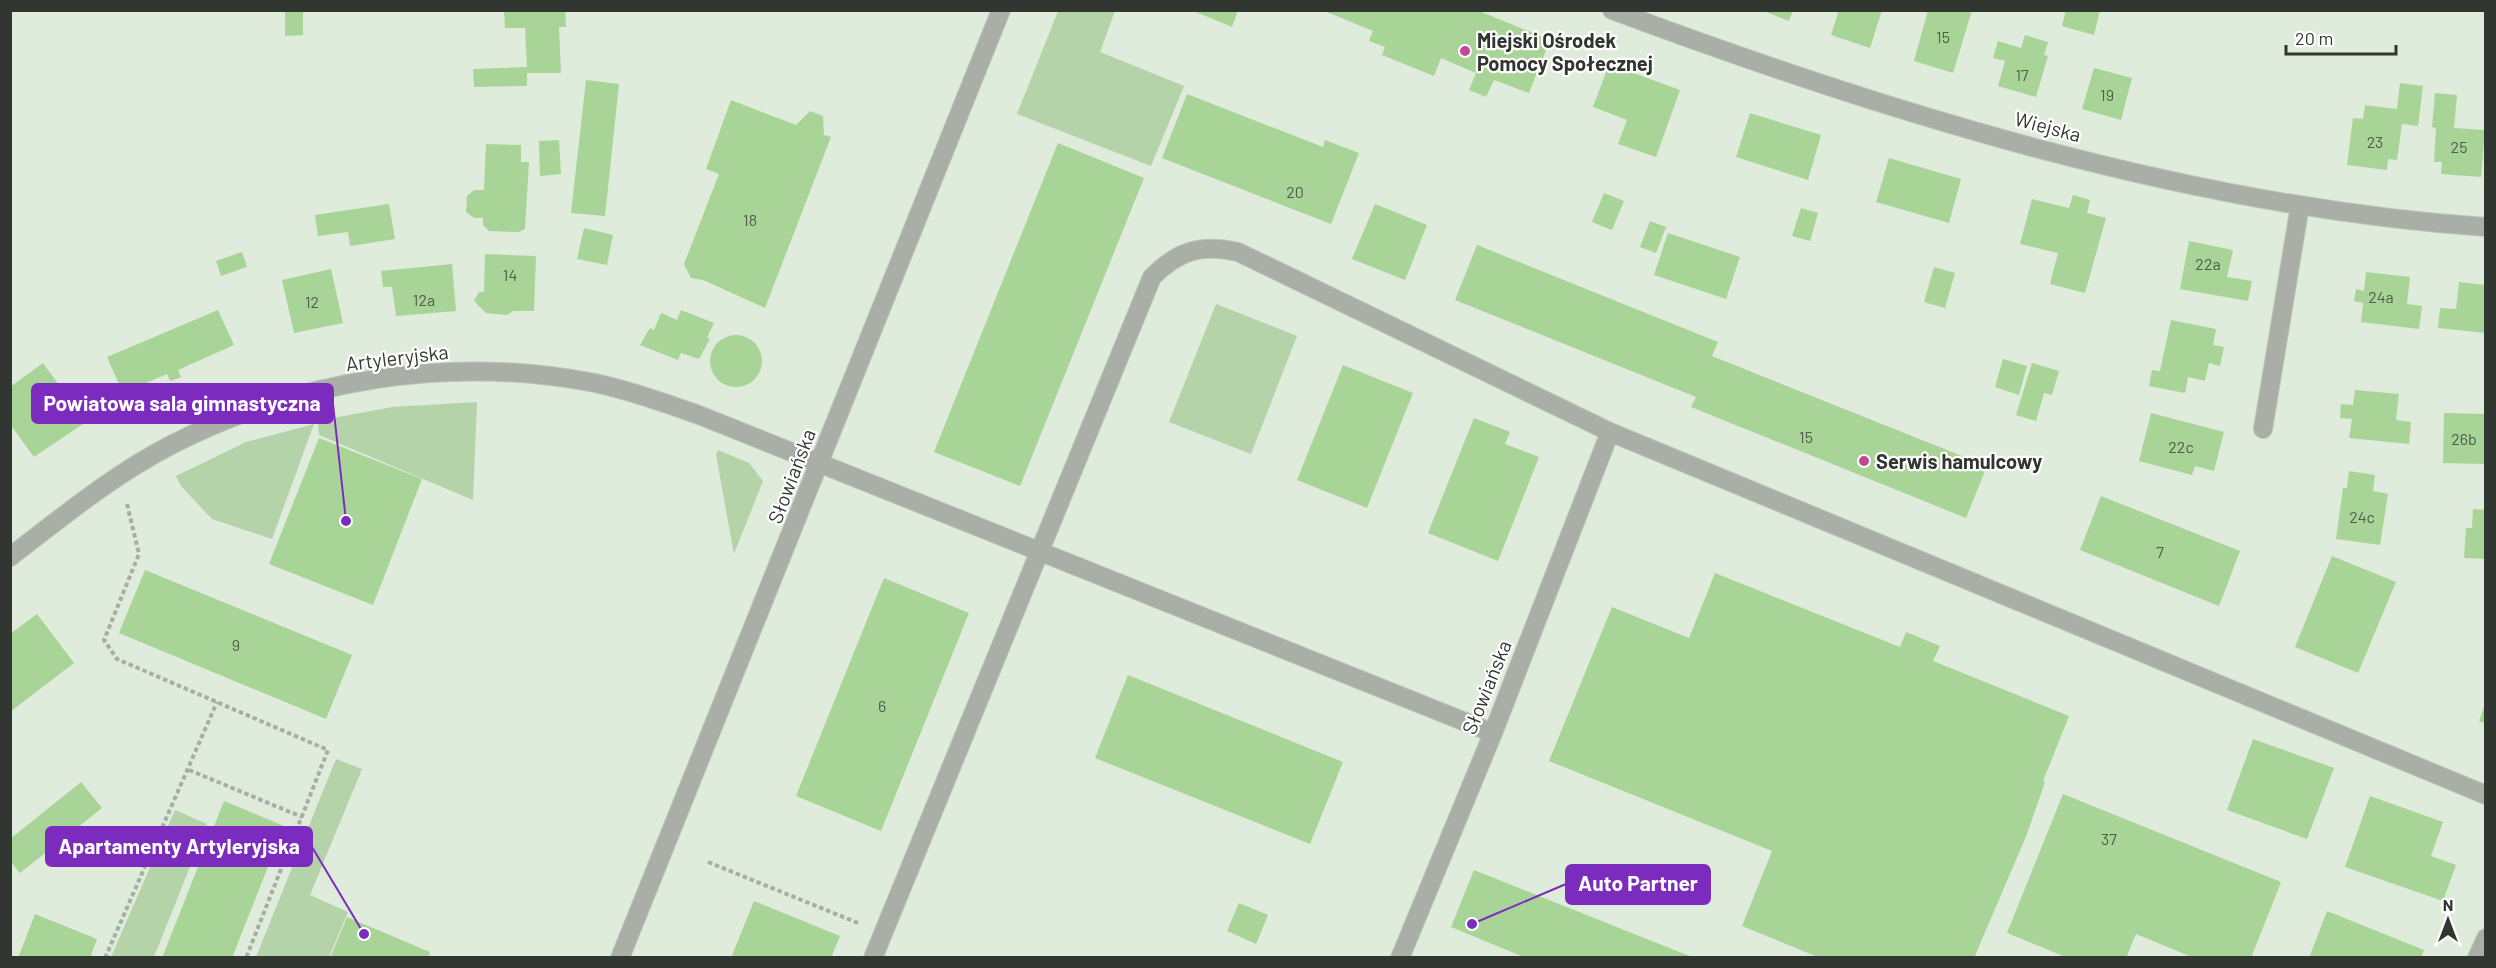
<svg xmlns="http://www.w3.org/2000/svg" width="2496" height="968" viewBox="0 0 2496 968" font-family="Barlow,sans-serif">
	<rect width="100%" height="100%" fill="#dfebdb"/>
	<path fill="#b4d3a8" d="M1058,11H1115L1100,52L1184,86L1151,166L1017,114Z
		M1216,304L1297,336L1251,454L1169,422Z
		M477,402L473,500L319,435L318,421L392,407Z
		M314,424L272,539L212,519L181,486L176,476L246,442Z
		M718,450L749,463L763,481L734,554L716,455Z
		M336,759L362,769L310,895L348,912L329,957H256Z
		M175,810L207,824L154,957H111Z"/>
	<path fill="#a9d498" d="M285,10H303V35L285,36Z
		M504,10H565L566,27H559L561,73H527V86L474,87L473,69L527,67L525,28H505Z
		M1191,10H1238L1232,27Z
		M1322,10H1477L1550,40L1529,93L1494,80L1486,97L1469,90L1476,73L1441,58L1434,76L1382,55L1385,47L1369,41L1373,31Z
		M1761,10H1793L1789,21Z
		M1839,10H1882L1870,48L1831,35Z
		M1928,10H1972L1953,73L1914,61Z
		M2066,10H2100L2094,35L2062,26Z
		M2025,35L2048,42L2044,55L2048,56L2036,97L1998,86L2005,61L1993,58L1998,41L2021,48Z
		M1609,64L1680,90L1656,157L1618,144L1627,120L1593,107Z
		M2094,68L2132,78L2121,120L2082,109Z
		M586,80L619,84L605,216L571,213Z
		M2400,83L2423,86L2418,126L2402,124L2397,160L2388,159L2387,170L2347,165L2353,118L2363,119L2365,105L2397,109Z
		M2435,93L2457,95L2454,128L2485,130L2481,177L2441,174L2442,162H2434L2436,128L2432,127Z
		M1187,94L1323,147L1325,140L1359,153L1331,224L1162,158Z
		M731,100L796,125L810,111L823,116L824,135L831,137L765,308L703,280L691,278L684,264L719,174L706,169Z
		M1750,113L1821,135L1808,180L1736,157Z
		M559,140L561,174L540,176L539,141Z
		M1058,143L1144,178L1020,486L934,452Z
		M486,144L521,145V162H529L525,229L519,232L489,231L483,225V218H474L466,212L467,196L474,190H484Z
		M1889,158L1961,179L1949,223L1876,202Z
		M1604,193L1624,201L1612,230L1592,222Z
		M2073,195L2090,200L2087,213L2106,218L2085,293L2050,284L2058,253L2020,244L2032,199L2069,208Z
		M389,204L395,239L350,246L348,232L318,236L315,215Z
		M1375,204L1427,225L1405,280L1352,259Z
		M1801,208L1818,213L1810,241L1792,236Z
		M1650,221L1666,227L1656,253L1640,247Z
		M584,228L613,235L607,265L577,259Z
		M1668,233L1740,257L1726,299L1654,275Z
		M2189,241L2233,250L2227,277L2252,281L2248,301L2180,289Z
		M1477,245L1718,342L1712,356L1987,466L1966,518L1691,407L1696,397L1455,300Z
		M242,252L247,267L221,276L216,261Z
		M485,254L536,256L534,311H513L507,315L486,313L474,301L479,292H484Z
		M452,264L456,311L396,316L392,287H383L381,271Z
		M1934,267L1955,273L1945,308L1924,302Z
		M331,269L343,323L294,333L282,280Z
		M2366,272L2410,277L2407,304L2422,306L2419,329L2361,322L2363,303L2354,301L2356,289L2364,291Z
		M2459,282L2486,285V333L2438,328L2440,308L2456,309Z
		M218,310L234,345L178,370L181,377L170,381L167,374L123,393L107,357Z
		M681,310L714,323L707,338L710,339L699,359L681,353L678,360L640,345L650,328L654,330L661,313L677,320Z
		M2171,320L2216,329L2213,345L2224,347L2220,366L2209,363L2205,381L2188,377L2185,393L2149,386L2152,370L2160,371Z
		M710 361a26 26 0 1 1 52 0a26 26 0 1 1-52 0Z
		M2003,359L2027,366L2019,395L1995,387Z
		M43,363L86,422L34,457L10,424V387Z
		M2032,363L2059,371L2052,395L2044,393L2036,421L2016,415Z
		M1343,365L1413,393L1367,508L1297,480Z
		M2355,390L2399,394L2396,420L2411,422L2409,444L2349,438L2352,419L2340,418L2341,404L2353,405Z
		M2151,413L2224,432L2214,471L2195,466L2192,475L2139,461Z
		M2444,413L2486,414V464L2443,463Z
		M1474,418L1510,432L1505,444L1539,457L1498,561L1428,533Z
		M319,438L422,479L373,605L269,564Z
		M2349,471L2375,475L2373,491L2388,494L2380,545L2336,539L2343,488H2347Z
		M2101,496L2240,551L2219,606L2080,550Z
		M2473,509L2486,510V559L2464,558L2466,528H2472Z
		M2332,556L2396,582L2358,673L2295,647Z
		M145,570L352,655L326,719L119,633Z
		M1715,573L1900,647L1906,632L1940,646L1933,661L2069,716L2043,781L2045,782L2027,834L1974,958H1820L1742,926L1772,851L1549,761L1612,607L1689,638Z
		M884,578L969,613L881,831L796,796Z
		M37,614L74,663L10,712V634Z
		M1128,675L1343,762L1310,844L1095,758Z
		M2485,704H2486V724L2479,721Z
		M2253,739L2334,768L2307,839L2227,810Z
		M81,782L102,808L20,873L10,861V839Z
		M2063,794L2281,882L2251,958H2194L2136,934L2126,958H2068L2007,933Z
		M2370,796L2443,822L2431,856L2456,865L2443,901L2345,867Z
		M224,801L284,826L232,958H162Z
		M1474,870L1692,957V958H1526L1451,927Z
		M754,901L840,936L831,958H731Z
		M1239,903L1268,915L1256,944L1227,931Z
		M2327,911L2424,950L2421,958H2309Z
		M35,914L97,939L90,958H18Z
		M347,917L430,952L428,958H330Z"/>
	<g fill="none" stroke-linecap="round" stroke-linejoin="round">
		<defs>
			<path id="minor" d="M1612,10C1888,113 2191,207 2486,227
				M2263,429L2300,205
				M10,557C62,517 113,475 171,445C300,379 452,355 595,383C631,391 665,403 699,415L1493,733
				M873,958L1152,277C1179,250 1201,244 1238,252L1610,432L2486,795
				M1400,958L1493,733L1610,432
				M2477,958L2486,938"/>
			<path id="tertiary" d="M620,958L1001,10"/>
		</defs>
		<use href="#minor" stroke="#bcc7b9" stroke-width="20"/>
		<use href="#tertiary" stroke="#bcc7b9" stroke-width="20"/>
		<path stroke="#a6afa3" stroke-width="4" stroke-dasharray="4.5 3" stroke-linecap="butt" d="M127,504L139,554L104,640L117,659L328,750L246,958
			M189,770L302,817
			M708,862L858,923
			M105,958L217,702"/>
		<use href="#minor" stroke="#a9aea7" stroke-width="18"/>
		<use href="#tertiary" stroke="#a9aea7" stroke-width="18"/>
	</g>
	<g fill="#c64794" stroke="#fff" stroke-width="2">
		<circle cx="1465" cy="51" r="6"/>
		<circle cx="1864" cy="461" r="6"/>
	</g>
	<g text-anchor="middle" dominant-baseline="central" stroke-width="4.5" stroke-linejoin="round" paint-order="stroke">
		<g font-size="16" fill="#4f5e4a">
			<text x="1943" y="36">15</text>
			<text x="2022" y="74">17</text>
			<text x="2107" y="94">19</text>
			<text x="2375" y="141">23</text>
			<text x="2459" y="146">25</text>
			<text x="1295" y="191">20</text>
			<text x="750" y="219">18</text>
			<text x="2208" y="263">22a</text>
			<text x="510" y="274">14</text>
			<text x="2381" y="296">24a</text>
			<text x="424" y="299">12a</text>
			<text x="312" y="301">12</text>
			<text x="1806" y="436">15</text>
			<text x="2464" y="438">26b</text>
			<text x="2181" y="446">22c</text>
			<text x="2362" y="516">24c</text>
			<text x="2160" y="551">7</text>
			<text x="236" y="644">9</text>
			<text x="882" y="705">6</text>
			<text x="2109" y="838">37</text>
		</g>
		<g font-size="20" font-weight="bold" fill="#313630" stroke="#fff" text-anchor="start">
			<text x="1477" y="40">Miejski Ośrodek<tspan x="1477" dy="23">Pomocy Społecznej</tspan></text>
			<text x="1876" y="461">Serwis hamulcowy</text>
		</g>
		<g font-size="20" fill="#313630" stroke="#fff">
			<text transform="translate(2048 126) rotate(15)">Wiejska</text>
			<text transform="translate(397 357) rotate(-7)">Artyleryjska</text>
			<text transform="translate(791 476) rotate(-69)">Słowiańska</text>
			<text transform="translate(1486 687) rotate(-68)">Słowiańska</text>
		</g>
	</g>
	<path fill="none" stroke="#7b2cbf" stroke-width="2" d="M346 521L333 404M364 934L312 847M1472 924L1566 884"/>
	<g fill="#7b2cbf" stroke="#fff" stroke-width="2">
		<circle cx="346" cy="521" r="6"/>
		<circle cx="364" cy="934" r="6"/>
		<circle cx="1472" cy="924" r="6"/>
	</g>
	<g fill="#7b2cbf" stroke="#7b2cbf" stroke-width="2">
		<rect x="32" y="384" width="301" height="39" rx="6"/>
		<rect x="46" y="827" width="266" height="39" rx="6"/>
		<rect x="1566" y="865" width="144" height="39" rx="6"/>
	</g>
	<g font-size="21" text-anchor="middle" font-weight="bold" fill="#fff">
		<text x="182" y="411">Powiatowa sala gimnastyczna</text>
		<text x="179" y="854">Apartamenty Artyleryjska</text>
		<text x="1638" y="891">Auto Partner</text>
	</g>
	<rect width="2496" height="968" fill="none" stroke="#313630" stroke-width="24"/>
	<g transform="translate(2448 920)" stroke="#ffffff" stroke-width="4.5" paint-order="stroke">
	<path d="M0-4.5L10 22L0 15L-10 22Z" fill="#313630"/>
	<text y="-9" font-size="16" font-weight="bold" text-anchor="middle" fill="#313630">N</text>
	</g>
	<path d="M2286 45v9h110v-9" fill="none" stroke="#313630" stroke-width="3"/>
	<text x="2295" y="45" font-size="18" fill="#313630" stroke="#ffffff" stroke-width="4.5" paint-order="stroke">20 m</text>
</svg>
